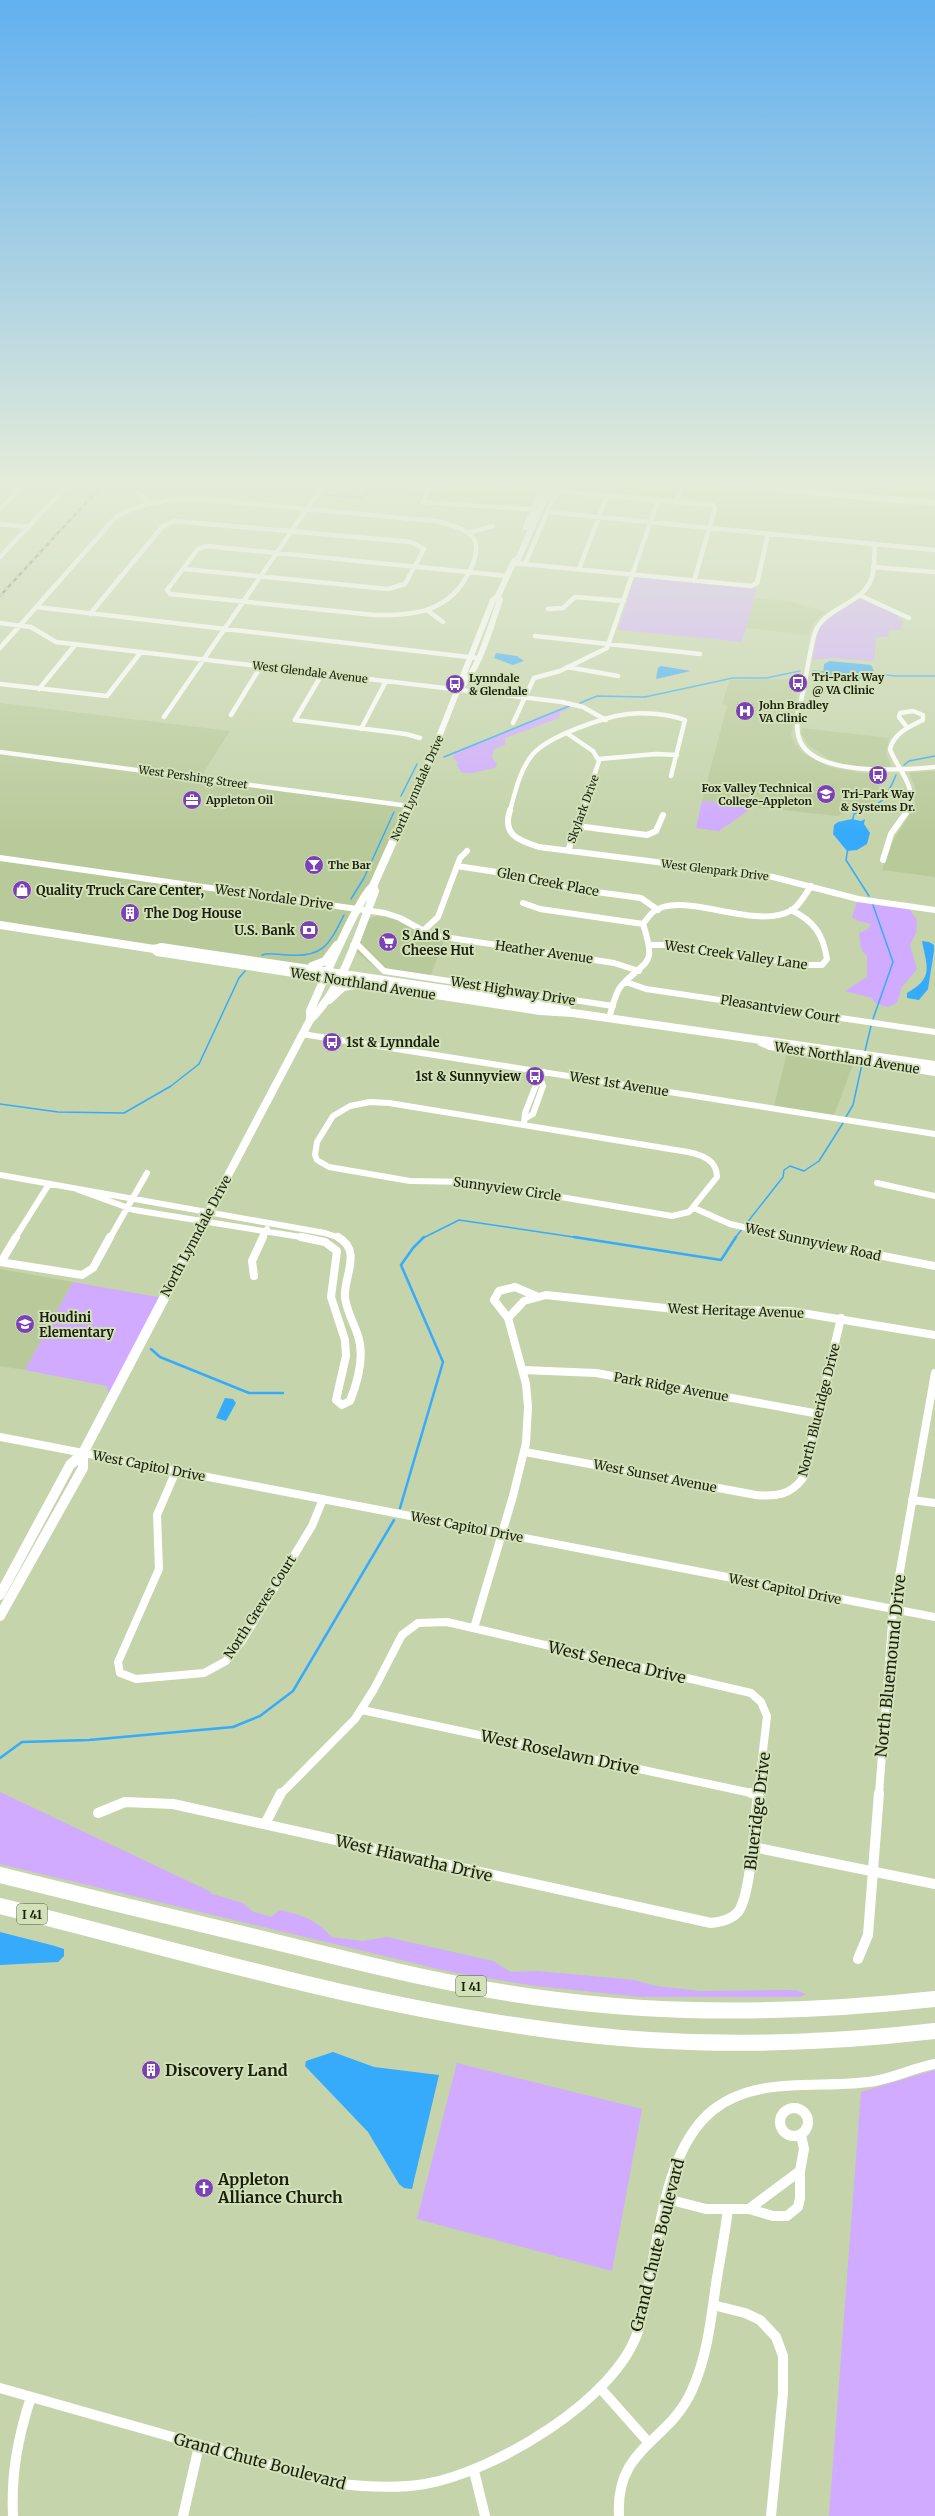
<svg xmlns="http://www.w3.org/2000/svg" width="935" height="2516" viewBox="0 0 935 2516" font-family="Merriweather,serif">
	<rect width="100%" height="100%" fill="#c5d4ab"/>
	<path fill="#b9ca9a" d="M431,481H544L529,515L417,504Z
		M557,481H660L935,507V549L713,527L718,507L712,504L557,490L554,487Z
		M705,481H935V502Z
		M754,598L788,601L826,612L814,622L809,635L746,628Z
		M800,679L791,736L795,744L803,753L830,767L862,773H882L876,801L837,816L702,801L727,706L722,703L730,680Z
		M0,703L230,731L200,778L409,806L388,852L333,953L308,967L0,925Z
		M802,728L889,738L886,753L891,767L873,769L845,765L829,759L808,745L802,735Z
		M935,771V877L882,870L893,841L915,806V786L909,773Z
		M376,916L395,919L426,937L444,940L429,980L382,973L353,949L367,920Z
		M787,1053L854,1062L834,1115L774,1106Z
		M0,1269L73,1282L25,1370L0,1366Z"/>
	<path fill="#d0abff" d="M638,576L757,588L742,642L618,630L635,577Z
		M861,599L898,615V618L903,622L901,630H889L888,637H876L874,661L831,658L813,660C817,633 816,622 842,609C849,606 854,601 861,599Z
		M568,706L571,708L560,712L559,718L505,738V745L494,749L492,758L497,764L495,768L472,773H462L457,766L458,762L453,758L454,754L465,749Z
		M702,801L755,806L719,831L696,828Z
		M857,902L909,909L917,920L916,933L910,945L917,969L902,987L897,1003L887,1007L875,1003L872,998L845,991L867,977V956L861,949L859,933L868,929L871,924L858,921L852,917Z
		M73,1282L163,1298L109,1400L107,1386L25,1370Z
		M0,1792L209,1891L212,1894L243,1903L252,1911L271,1917L280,1910C302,1915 316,1920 332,1937L363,1941L387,1937L493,1961L511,1972L537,1971L635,1980L656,1986L700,1991L795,1990L806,1994L799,1997H642L536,1986L451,1972L0,1864Z
		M457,2063L642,2109L612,2271L417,2219Z
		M935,2070V2516H829L861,2092Z"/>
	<path fill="#36abfc" d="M496,653L517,656L524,661L513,665L494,658Z
		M830,661L871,665L874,671C862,685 839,680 823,676L824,664Z
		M661,666L691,671L656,679L658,668Z
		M852,819L861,821L865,819L864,824L870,833L867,844L857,850L847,851L833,834L834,825L838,822Z
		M922,941L929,942L934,945V951L928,989L919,1000L907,998V993C934,978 927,967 922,941Z
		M225,1398L233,1399L236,1403L226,1421L216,1418Z
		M0,1932L55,1946L64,1949V1956L58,1962L0,1965Z
		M333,2052L374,2067L439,2075L412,2189L404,2188L399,2184L368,2132L305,2066L306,2061Z"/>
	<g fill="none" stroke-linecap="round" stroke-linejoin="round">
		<path stroke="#36abfc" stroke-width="1.5" d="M325,495L363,498L372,485
			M813,671L824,672
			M870,673L895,676H935
			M580,703L597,696L645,697L733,678H766L800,671
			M444,757L569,706
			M904,765L909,761L935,756
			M401,796L417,764
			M852,822L854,814C883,803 884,803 896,775
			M848,848L846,860L869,896
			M351,899L364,878L394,812
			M873,905L893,962L873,1019
			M262,955C270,952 278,955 287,955C323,958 329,945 344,915
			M865,1051L871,1026
			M0,1104L58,1112L124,1113L171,1086L199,1064L239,978L245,971
			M846,1117L853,1105L862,1064
			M423,1238L459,1220L580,1238
			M735,1238L783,1177L784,1170L790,1166L804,1171L819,1161L843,1123"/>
		<path stroke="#36abfc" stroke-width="2.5" d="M574,1237L721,1260L736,1237
			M151,1349L160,1357L249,1393H283
			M400,1508L443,1362L401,1265L413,1248L424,1237
			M0,1758L22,1742L89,1740L233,1727L260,1716L293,1691L394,1520"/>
		<path stroke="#fff" stroke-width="4.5" d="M347,481L430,488
			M434,481L422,502L540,510
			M638,481L683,486
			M548,490L713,505L715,508L694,581
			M795,491L797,481
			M137,492L149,502
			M675,502L685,483
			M0,509L27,481
			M547,512L935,550
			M0,524L29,527
			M468,533L493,526
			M875,544C874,554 875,567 872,577C864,603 830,606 817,628C811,638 807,674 804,687C801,704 793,725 800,741C816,777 903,770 935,767
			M206,546L469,572C450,612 414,616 374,615L170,594L167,590L198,549Z
			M0,557L71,481
			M526,562L556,491
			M513,563L751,586L757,583L768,534
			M873,567L934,572
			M579,569L607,496
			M469,572L507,576
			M859,595L909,618
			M36,607L477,658
			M548,609L563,608L575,597L624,601
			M427,610L443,622
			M90,614L163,526L175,521L411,542L424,549L405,584L388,589L184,569
			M0,623L31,627L56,642L562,702L583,707L606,720
			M535,636L700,654
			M0,648L116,517C140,503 162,501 189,498L436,521C468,529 488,536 469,572
			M567,667L618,676
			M322,674L295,720L406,734L420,738
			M0,684L107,696L141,652
			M39,689L75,645
			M231,715L261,666
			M164,717L326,481
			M513,723L534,678L560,671L607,648L658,500
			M906,726L899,717L900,713L913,711L923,715V720C909,727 894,733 890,749C897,770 919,786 907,811
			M361,729L386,681
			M568,734L593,751L599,761L582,811
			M0,752L409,806
			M599,759L656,754L677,755
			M510,811C515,792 520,769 533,754C549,736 603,717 628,714C646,712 668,714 685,720L671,776"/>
		<path stroke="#fff" stroke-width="6" d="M510,810C502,835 518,840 539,847L773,877L858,899L935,910
			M577,826L647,835L656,831L663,815
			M568,851L582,810
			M0,858L385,913L400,918L431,935L614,963L639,971
			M883,860L891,834L908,810
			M457,866L535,878L559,887L641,898L658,910
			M523,903L540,909L643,924
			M422,932L438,917L460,858L467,851
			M353,945L359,946L384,971L613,1006
			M650,945H667L807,965H822L827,959C823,934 814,921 791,910
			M626,982L646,989L935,1032
			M609,1018C612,1009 615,993 621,986C647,958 657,967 643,924C646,920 649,916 653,912C682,889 755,932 792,910C800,905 806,893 811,886
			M302,1034L935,1134
			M370,1102L389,1103L688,1152C702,1155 717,1160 717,1177L689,1212L672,1216L473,1182L410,1181L329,1167L317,1160L315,1155L317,1142L333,1116L350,1106Z
			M526,1118L533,1114L543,1086L541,1080
			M524,1125L525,1113L536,1085L544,1072
			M0,1175L325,1233L340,1238
			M877,1183L935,1196
			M76,1189L134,1210L307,1238
			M694,1208L730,1224L790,1238
			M15,1238L49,1184
			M110,1238L147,1173
			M263,1238L267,1229"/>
		<path stroke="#fff" stroke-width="8" d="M301,1237L325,1242L337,1251L331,1297L345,1340L346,1356L336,1400L342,1405L350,1401C358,1381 365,1357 358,1336C354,1323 347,1312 345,1298C343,1277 363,1251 338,1237
			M785,1237L935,1266
			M0,1262L82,1275L93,1268L110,1237
			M1,1262L16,1237
			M254,1276L252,1261L263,1237
			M508,1318L494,1300L499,1291L515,1287L536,1296
			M523,1370L596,1373L819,1414
			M0,1437L935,1617
			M525,1452L756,1495C775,1497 791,1495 803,1478L841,1318
			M176,1471L157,1515L159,1569L118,1662L120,1673L136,1679L204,1673L226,1661L242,1641L312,1526L323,1499
			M912,1500L935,1503
			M474,1628L513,1496L526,1443L528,1407L526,1384L508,1318L524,1301L546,1295L674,1309L790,1311L935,1335
			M362,1710L756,1794
			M281,1794L355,1719L374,1689L402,1635L418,1623L447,1622L751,1693L761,1702L767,1716L758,1794
			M879,1794L893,1610L935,1373"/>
		<path stroke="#fff" stroke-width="10" d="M751,1793L759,1795
			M98,1813L125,1802L173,1804L711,1923C721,1922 731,1920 738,1912C751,1896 755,1817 758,1793
			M265,1824L281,1793
			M753,1847L935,1884
			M858,1959L868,1935L879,1793
			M780 2122a14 14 0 1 1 28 0a14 14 0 1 1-28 0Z
			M667,2199L706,2209H749L773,2216H787L798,2207L800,2198V2171L804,2149L801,2135
			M749,2209L800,2171
			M713,2305L745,2313L760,2320L776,2337L783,2356V2393L771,2516
			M0,2388L334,2483C365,2487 395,2489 425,2484C494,2472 616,2400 638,2331C658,2265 657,2155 713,2110C758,2074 823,2090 875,2081C896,2077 914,2068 935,2064
			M601,2389L649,2443
			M474,2471L485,2516
			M13,2516C11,2473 18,2437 31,2397
			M183,2516L199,2446
			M619,2516C615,2446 669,2443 692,2390C707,2357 711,2320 716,2284C720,2259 725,2234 728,2209"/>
		<path stroke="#fff" stroke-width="6" d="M684,481L935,503
			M526,527L545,484
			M459,690C481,666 489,630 500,600L498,596
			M407,811L431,757L493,600L498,596L514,561L518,559L553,481"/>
		<path stroke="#fff" stroke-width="8" d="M0,925L154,949L161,947L506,998L567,1010
			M154,949L157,952L540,1011L573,1013L935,1065
			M312,966L325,961L337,945
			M329,1000L343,987L355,985
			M310,1020V1011C321,987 357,899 373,886L407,810
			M761,1042L770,1046L935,1072
			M195,1238L310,1020C344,986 358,935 375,891L373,886"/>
		<path stroke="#fff" stroke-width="10" d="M0,1595L70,1465L83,1453L196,1237
			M0,1616L83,1468V1453"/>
		<path stroke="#fff" stroke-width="16" d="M0,1875C97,1899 195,1923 292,1946C377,1967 462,1988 549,1999C677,2016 807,2013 935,1999
			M0,1906C182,1951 363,2006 549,2030C678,2048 807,2046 935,2031"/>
		<defs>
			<path id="rail" d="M0,596L106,481"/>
		</defs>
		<use href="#rail" stroke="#6a7358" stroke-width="2.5"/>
		<use href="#rail" stroke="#d2e1b7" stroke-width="1.5" stroke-dasharray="4" stroke-linecap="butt"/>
	</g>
	<linearGradient id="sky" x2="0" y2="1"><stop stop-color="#61b0f0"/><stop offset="0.58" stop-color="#e5ecd9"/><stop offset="1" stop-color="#e5ecd9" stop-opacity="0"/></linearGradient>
	<rect width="935" height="833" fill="url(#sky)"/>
	<defs>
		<symbol id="bus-disc" viewBox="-11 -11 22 22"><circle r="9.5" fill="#7d41b7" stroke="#d2e1b7"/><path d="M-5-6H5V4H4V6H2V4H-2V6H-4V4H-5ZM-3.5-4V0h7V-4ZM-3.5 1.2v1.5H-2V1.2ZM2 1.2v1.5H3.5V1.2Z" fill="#fff"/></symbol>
		<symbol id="hospital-disc" viewBox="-11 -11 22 22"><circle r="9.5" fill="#7d41b7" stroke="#d2e1b7"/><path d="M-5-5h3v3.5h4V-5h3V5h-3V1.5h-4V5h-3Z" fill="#fff"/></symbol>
		<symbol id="university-disc" viewBox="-11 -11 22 22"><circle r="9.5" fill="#7d41b7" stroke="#d2e1b7"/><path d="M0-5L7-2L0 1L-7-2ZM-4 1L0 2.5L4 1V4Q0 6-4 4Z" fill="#fff"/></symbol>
		<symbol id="office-disc" viewBox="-11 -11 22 22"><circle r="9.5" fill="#7d41b7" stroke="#d2e1b7"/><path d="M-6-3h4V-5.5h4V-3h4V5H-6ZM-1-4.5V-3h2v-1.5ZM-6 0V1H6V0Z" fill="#fff"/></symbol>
		<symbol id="bar-disc" viewBox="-11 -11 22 22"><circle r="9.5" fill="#7d41b7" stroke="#d2e1b7"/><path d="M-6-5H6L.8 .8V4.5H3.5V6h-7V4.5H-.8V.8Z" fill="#fff"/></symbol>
		<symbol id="shop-disc" viewBox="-11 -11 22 22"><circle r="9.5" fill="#7d41b7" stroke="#d2e1b7"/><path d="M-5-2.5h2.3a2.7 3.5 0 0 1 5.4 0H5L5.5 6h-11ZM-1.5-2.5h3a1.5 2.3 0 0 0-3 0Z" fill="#fff"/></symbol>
		<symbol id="building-disc" viewBox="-11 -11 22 22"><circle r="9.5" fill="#7d41b7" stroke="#d2e1b7"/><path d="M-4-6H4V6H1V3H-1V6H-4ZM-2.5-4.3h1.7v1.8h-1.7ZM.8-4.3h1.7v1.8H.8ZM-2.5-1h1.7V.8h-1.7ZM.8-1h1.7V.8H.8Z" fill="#fff"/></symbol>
		<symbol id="bank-disc" viewBox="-11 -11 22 22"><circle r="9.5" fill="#7d41b7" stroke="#d2e1b7"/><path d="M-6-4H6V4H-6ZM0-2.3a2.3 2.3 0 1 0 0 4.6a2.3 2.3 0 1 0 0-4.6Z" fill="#fff"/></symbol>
		<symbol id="supermarket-disc" viewBox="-11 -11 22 22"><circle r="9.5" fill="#7d41b7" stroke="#d2e1b7"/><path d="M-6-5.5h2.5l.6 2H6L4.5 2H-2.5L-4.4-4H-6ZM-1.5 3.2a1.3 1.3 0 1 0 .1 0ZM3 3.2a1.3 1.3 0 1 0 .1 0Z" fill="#fff"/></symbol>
		<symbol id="school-disc" viewBox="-11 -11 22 22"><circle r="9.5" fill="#7d41b7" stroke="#d2e1b7"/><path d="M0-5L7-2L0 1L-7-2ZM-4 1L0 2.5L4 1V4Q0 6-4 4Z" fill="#fff"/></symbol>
		<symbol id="church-disc" viewBox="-11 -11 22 22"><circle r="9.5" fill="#7d41b7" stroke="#d2e1b7"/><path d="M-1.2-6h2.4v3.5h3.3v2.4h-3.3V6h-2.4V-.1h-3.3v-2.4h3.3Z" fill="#fff"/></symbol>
	</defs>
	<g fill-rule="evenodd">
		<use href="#bus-disc" x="787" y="672" width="22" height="22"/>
		<use href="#bus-disc" x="444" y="673" width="22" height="22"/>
		<use href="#hospital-disc" x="734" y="700" width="22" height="22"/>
		<use href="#bus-disc" x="867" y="764" width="22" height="22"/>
		<use href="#university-disc" x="815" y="783" width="22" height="22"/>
		<use href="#office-disc" x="181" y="789" width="22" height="22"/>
		<use href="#bar-disc" x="303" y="854" width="22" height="22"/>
		<use href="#shop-disc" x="11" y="879" width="22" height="22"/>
		<use href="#building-disc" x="119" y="902" width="22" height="22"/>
		<use href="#bank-disc" x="298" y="919" width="22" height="22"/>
		<use href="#supermarket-disc" x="377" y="931" width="22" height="22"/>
		<use href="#bus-disc" x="321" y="1031" width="22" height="22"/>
		<use href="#bus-disc" x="524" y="1065" width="22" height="22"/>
		<use href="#school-disc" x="14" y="1313" width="22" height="22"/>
		<use href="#building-disc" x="140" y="2059" width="22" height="22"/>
		<use href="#church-disc" x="193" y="2177" width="22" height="22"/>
	</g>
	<g text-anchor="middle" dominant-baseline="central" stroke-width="4" stroke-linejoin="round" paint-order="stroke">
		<g font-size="11" fill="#1a1f10" stroke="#d2e1b7">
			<text transform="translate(310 672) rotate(7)">West Glendale Avenue</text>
			<text transform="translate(193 777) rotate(8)">West Pershing Street</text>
			<text transform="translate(417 788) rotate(-66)">North Lynndale Drive</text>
			<text transform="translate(583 809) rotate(-70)">Skylark Drive</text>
			<text transform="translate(715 870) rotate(7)">West Glenpark Drive</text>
		</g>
		<g font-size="11" font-weight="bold" fill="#1a1f10" stroke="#d2e1b7" text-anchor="start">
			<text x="812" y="677">Tri-Park Way<tspan x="812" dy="13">@ VA Clinic</tspan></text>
			<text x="469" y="678">Lynndale<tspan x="469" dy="13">&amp; Glendale</tspan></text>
			<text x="759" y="705">John Bradley<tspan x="759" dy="13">VA Clinic</tspan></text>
			<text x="812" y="788" text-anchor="end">Fox Valley Technical<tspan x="812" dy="13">College-Appleton</tspan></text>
			<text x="878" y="794" text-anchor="middle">Tri-Park Way<tspan x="878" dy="13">&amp; Systems Dr.</tspan></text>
			<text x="206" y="800">Appleton Oil</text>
			<text x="328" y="865">The Bar</text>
		</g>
		<g fill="#d2e1b7" stroke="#515942" stroke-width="1">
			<rect x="17" y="1904" width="30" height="20" rx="3"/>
			<rect x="456" y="1976" width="30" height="20" rx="3"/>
		</g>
		<g font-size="12" font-weight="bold" fill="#1a1f10">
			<text x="32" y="1914">I 41</text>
			<text x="471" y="1986">I 41</text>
		</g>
		<g font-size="13" fill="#1a1f10" stroke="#d2e1b7">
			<text transform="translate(548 882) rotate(11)">Glen Creek Place</text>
			<text transform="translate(274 897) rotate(8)">West Nordale Drive</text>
			<text transform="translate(544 952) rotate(8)">Heather Avenue</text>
			<text transform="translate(736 955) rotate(8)">West Creek Valley Lane</text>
			<text transform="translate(363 984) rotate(9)">West Northland Avenue</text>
			<text transform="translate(513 991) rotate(9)">West Highway Drive</text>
			<text transform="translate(780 1009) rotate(9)">Pleasantview Court</text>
			<text transform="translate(847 1058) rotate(9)">West Northland Avenue</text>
			<text transform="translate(619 1084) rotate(9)">West 1st Avenue</text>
			<text transform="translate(507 1189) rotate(8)">Sunnyview Circle</text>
			<text transform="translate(196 1236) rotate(-62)">North Lynndale Drive</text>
			<text transform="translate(813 1242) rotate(12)">West Sunnyview Road</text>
			<text transform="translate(736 1311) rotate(2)">West Heritage Avenue</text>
			<text transform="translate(671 1387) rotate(10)">Park Ridge Avenue</text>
			<text transform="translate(819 1410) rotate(-76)">North Blueridge Drive</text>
			<text transform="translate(149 1466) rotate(11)">West Capitol Drive</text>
			<text transform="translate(655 1476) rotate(11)">West Sunset Avenue</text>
			<text transform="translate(467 1527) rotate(11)">West Capitol Drive</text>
			<text transform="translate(785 1589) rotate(11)">West Capitol Drive</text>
			<text transform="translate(260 1607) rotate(-57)">North Greves Court</text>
		</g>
		<g font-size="13" font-weight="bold" fill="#1a1f10" stroke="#d2e1b7" text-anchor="start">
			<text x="36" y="890">Quality Truck Care Center,</text>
			<text x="144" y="913">The Dog House</text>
			<text x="295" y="930" text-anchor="end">U.S. Bank</text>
			<text x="402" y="935">S And S<tspan x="402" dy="15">Cheese Hut</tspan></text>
			<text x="346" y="1042">1st &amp; Lynndale</text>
			<text x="521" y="1076" text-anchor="end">1st &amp; Sunnyview</text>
			<text x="39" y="1317">Houdini<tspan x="39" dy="15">Elementary</tspan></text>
		</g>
		<g font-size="16" fill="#1a1f10" stroke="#d2e1b7">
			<text transform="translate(617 1662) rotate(13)">West Seneca Drive</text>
			<text transform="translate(890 1666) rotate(-84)">North Bluemound Drive</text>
			<text transform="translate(560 1752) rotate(12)">West Roselawn Drive</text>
			<text transform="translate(757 1811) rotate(-83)">Blueridge Drive</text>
			<text transform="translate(414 1858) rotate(13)">West Hiawatha Drive</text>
			<text transform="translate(657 2245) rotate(-76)">Grand Chute Boulevard</text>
			<text transform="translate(260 2461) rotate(15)">Grand Chute Boulevard</text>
		</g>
		<g font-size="16" font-weight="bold" fill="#1a1f10" stroke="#d2e1b7" text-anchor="start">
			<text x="165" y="2070">Discovery Land</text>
			<text x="218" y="2179">Appleton<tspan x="218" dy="18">Alliance Church</tspan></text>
		</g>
	</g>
</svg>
